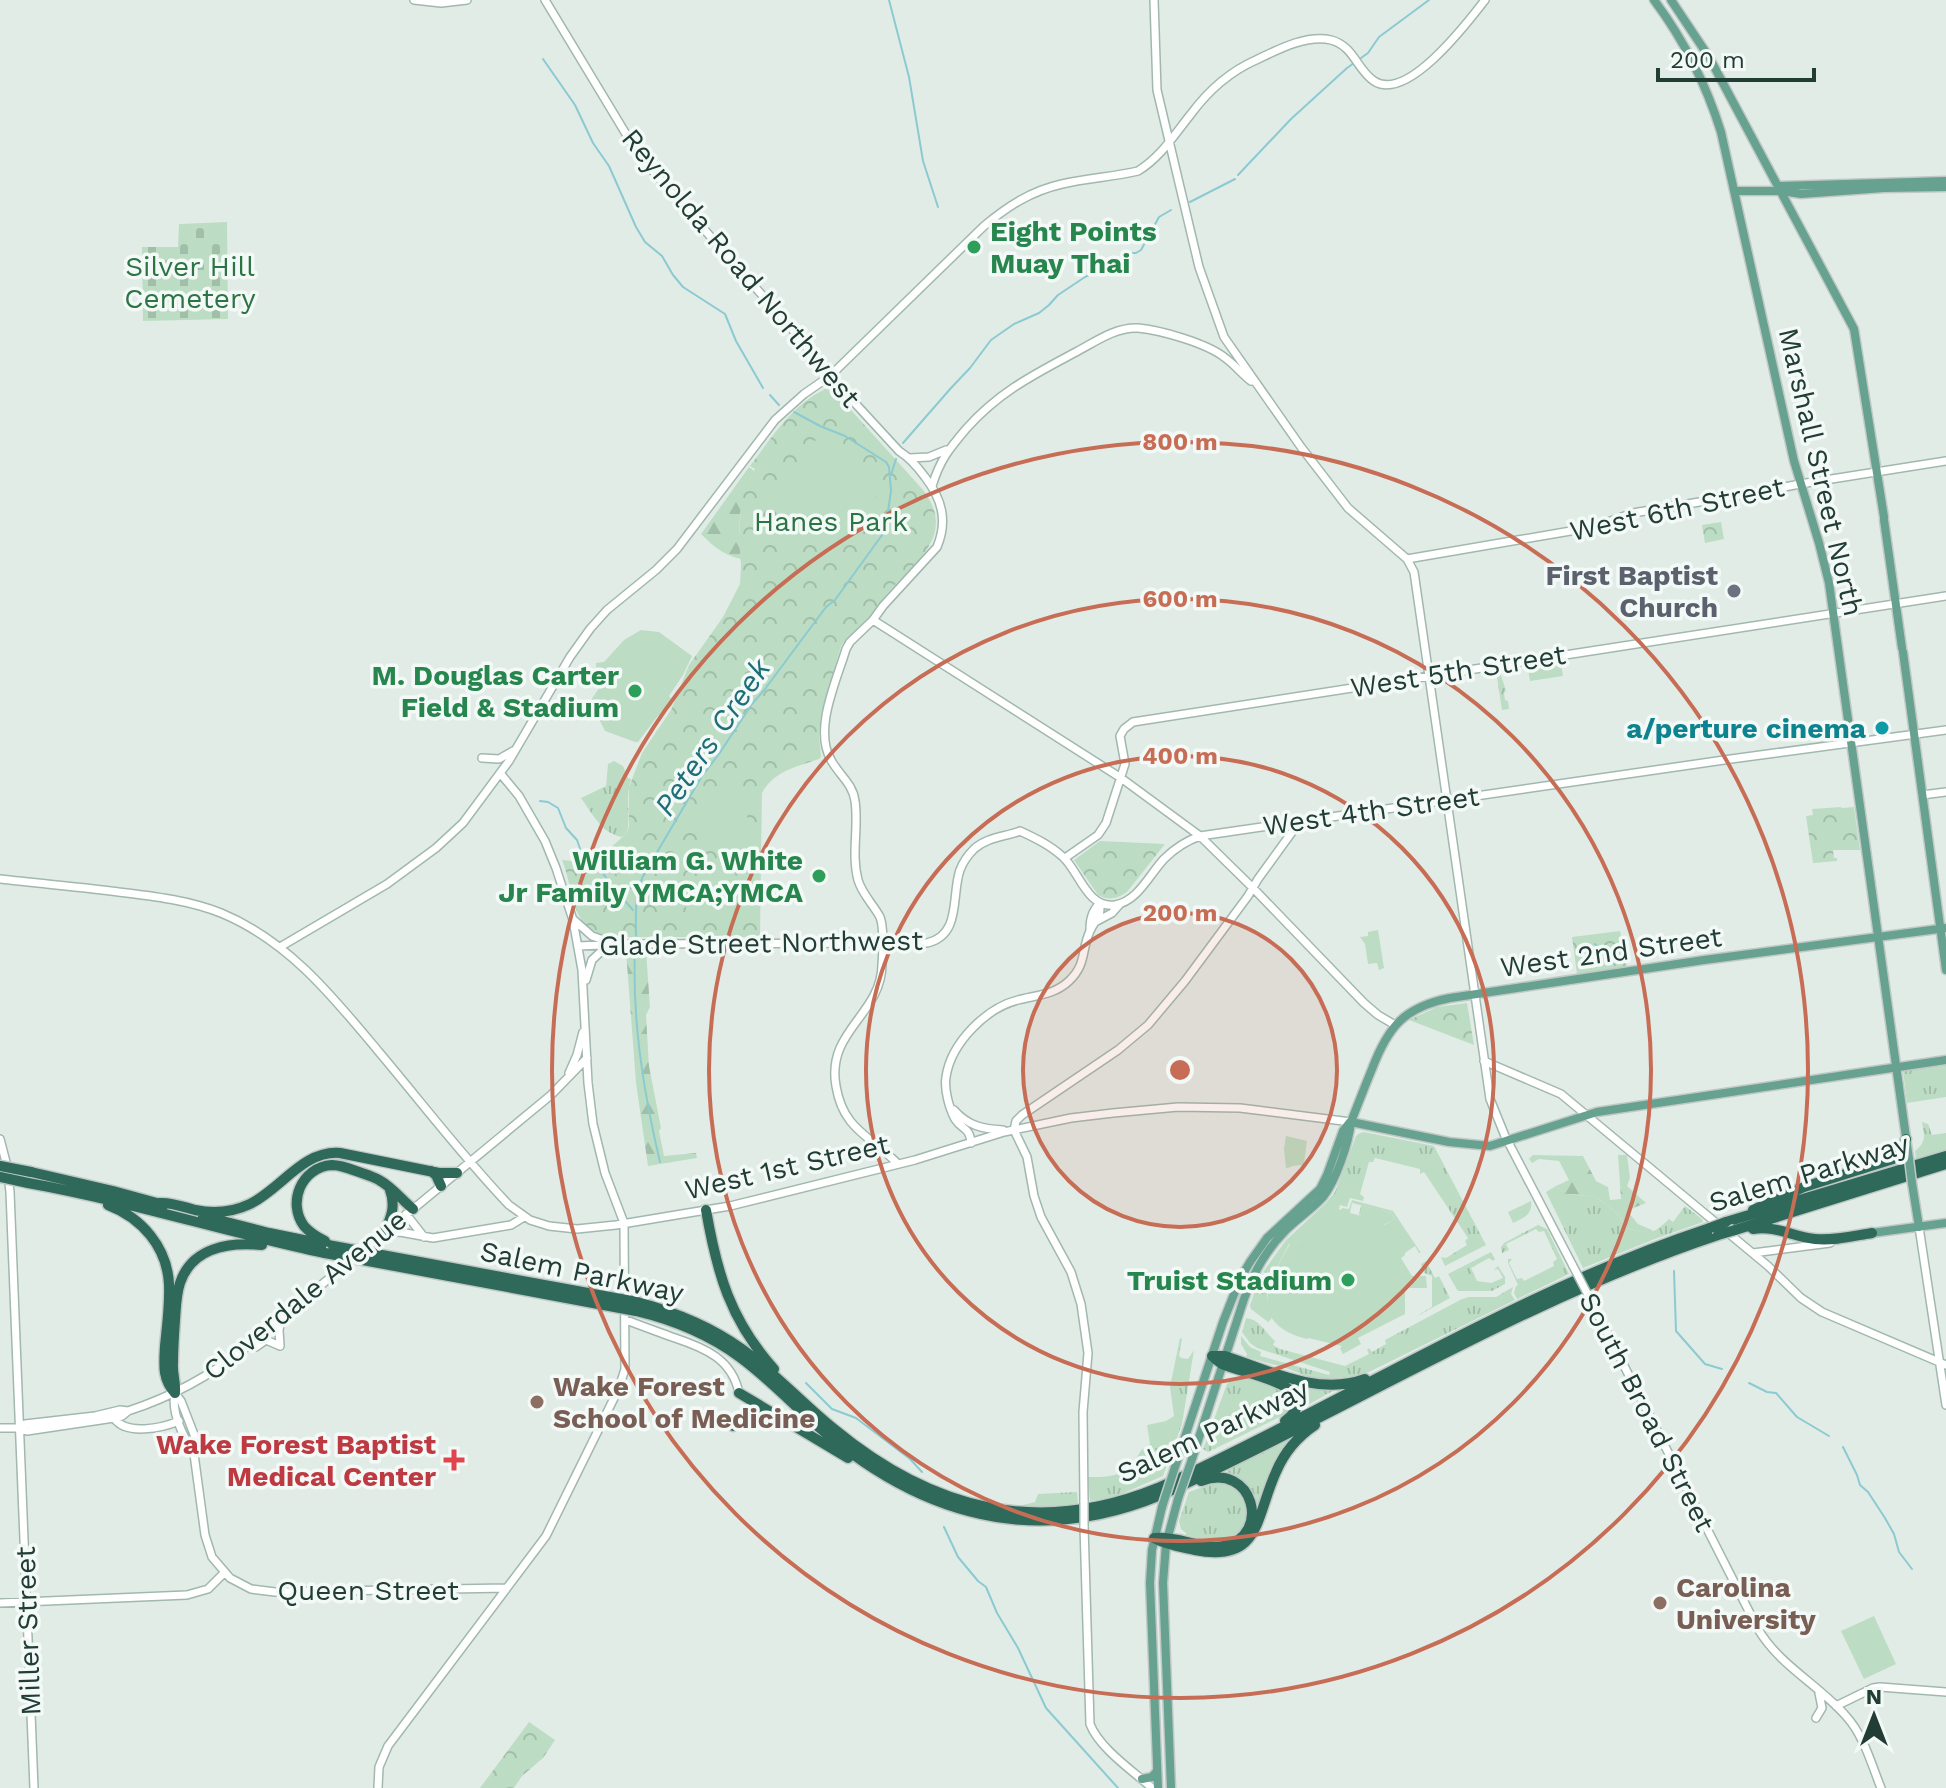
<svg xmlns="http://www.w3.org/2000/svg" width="1946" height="1788" viewBox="0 0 1946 1788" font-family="'Work Sans',sans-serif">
	<defs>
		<pattern id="grass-tufts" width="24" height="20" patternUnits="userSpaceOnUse" patternTransform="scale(2)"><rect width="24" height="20" fill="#bcddc3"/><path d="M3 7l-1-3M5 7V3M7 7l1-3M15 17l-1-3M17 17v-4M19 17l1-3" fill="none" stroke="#a1bfa8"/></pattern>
		<pattern id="forest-firs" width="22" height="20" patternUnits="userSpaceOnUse" patternTransform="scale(2)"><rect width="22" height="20" fill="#bcddc3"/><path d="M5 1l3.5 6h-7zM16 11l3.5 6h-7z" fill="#a1bfa8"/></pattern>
		<pattern id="cemetery-stones" width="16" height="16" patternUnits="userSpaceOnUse" patternTransform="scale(2)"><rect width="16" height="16" fill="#bcddc3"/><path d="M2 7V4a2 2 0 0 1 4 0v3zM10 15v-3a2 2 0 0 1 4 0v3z" fill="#a1bfa8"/></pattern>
		<pattern id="park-crowns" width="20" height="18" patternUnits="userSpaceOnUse" patternTransform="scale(2)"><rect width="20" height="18" fill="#bcddc3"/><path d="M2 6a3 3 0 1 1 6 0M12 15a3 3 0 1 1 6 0" fill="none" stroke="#a1bfa8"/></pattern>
	</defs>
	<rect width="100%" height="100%" fill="#e2ece7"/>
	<path fill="url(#grass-tufts)" d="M1561,664L1563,676L1530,681L1528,669Z
		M1521,667V669L1500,672L1506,691L1504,693L1505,700L1508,701L1509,709L1502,710L1496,671Z
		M614,761L623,766L628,778L631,779C625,797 631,816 627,833L622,837C602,834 592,813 581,798L606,786L608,764Z
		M1946,1064V1097L1907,1103L1903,1071Z
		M1922,1122L1928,1124L1932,1135L1946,1133V1150L1916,1159L1915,1151C1927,1142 1924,1135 1922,1122Z
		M1364,1132L1434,1146L1486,1245L1445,1266L1441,1257L1446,1258L1467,1245L1465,1241L1468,1238L1424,1172L1420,1174V1169L1375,1158L1373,1162H1369L1360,1194L1364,1197L1363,1201L1350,1198L1347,1207L1340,1205L1339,1210L1333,1209L1294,1246L1289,1244L1272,1276L1263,1272L1286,1240L1325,1204L1335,1192L1356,1136L1360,1133Z
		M1556,1186L1567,1194L1596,1197L1617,1213L1627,1228C1648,1234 1652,1236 1669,1219L1673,1222L1685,1206L1702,1219L1703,1222L1655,1239L1583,1268L1546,1192Z
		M1531,1201C1533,1214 1524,1218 1513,1223L1508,1212Z
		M1361,1205L1391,1213L1395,1219L1383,1225L1359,1215Z
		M1538,1225L1547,1229L1569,1274L1517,1299L1514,1293L1516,1286L1518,1285L1508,1263V1259H1512L1509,1263L1517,1279L1522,1278L1524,1281L1554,1266L1553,1262L1557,1259L1544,1231L1539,1232L1536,1229L1506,1244L1509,1250L1502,1253L1501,1247L1504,1243Z
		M1491,1252L1495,1259L1493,1261L1489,1258L1471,1268L1477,1281L1491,1283L1503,1278L1498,1269L1494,1270L1498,1266L1505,1277V1284L1492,1291H1458L1448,1274Z
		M1426,1261L1435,1278L1439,1276L1450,1298L1410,1320L1432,1307V1276L1424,1273L1421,1264Z
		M1259,1279L1269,1283C1266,1295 1267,1306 1272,1318L1268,1322L1251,1309L1250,1305Z
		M1513,1287L1511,1294L1515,1300L1369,1372L1339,1380L1312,1378L1286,1368L1246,1357L1247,1354L1241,1344V1336L1250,1347L1261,1352L1260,1356L1329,1375L1330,1372L1257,1348L1250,1343L1242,1332L1246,1318C1259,1319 1266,1333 1275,1341L1273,1345L1280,1349L1345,1366L1369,1354L1367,1350L1369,1348L1372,1352L1386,1344L1385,1340L1462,1299L1469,1297H1496Z
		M1180,1338L1182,1339L1179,1355L1181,1358L1188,1359L1194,1350L1182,1424L1163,1476L1112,1498L1090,1501L1088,1477C1108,1477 1124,1477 1136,1459C1141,1451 1141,1448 1150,1444L1147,1425L1166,1421L1174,1416L1170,1387Z
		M1243,1376L1282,1388L1292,1399L1290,1411L1284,1415L1208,1452L1203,1449L1227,1384L1232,1379Z
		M1294,1383L1317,1389H1333V1391L1297,1411L1292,1387Z
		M1291,1437L1295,1438L1257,1509C1256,1489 1244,1480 1227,1472L1234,1466Z
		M1214,1483C1220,1483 1228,1482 1233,1485C1258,1496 1249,1541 1218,1541C1208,1541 1196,1537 1186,1535V1533L1181,1529L1179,1521L1189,1492Z
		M1077,1492L1078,1505L1054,1507L1019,1506L1035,1502L1038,1494Z"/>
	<path fill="url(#forest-firs)" d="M749,467L754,471C738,497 738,529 741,559C723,555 713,546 701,534Z
		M626,951H646L650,1007L646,1015L649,1066L661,1128L659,1131L664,1156L696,1153L697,1158L648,1166L636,1083Z
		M1533,1155L1583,1156L1596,1181L1608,1187L1610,1200L1621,1199L1618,1155H1627L1630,1178L1627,1186L1646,1203L1631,1209L1629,1213L1638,1224L1652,1230L1653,1232L1648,1234L1627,1228L1617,1213L1596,1197L1567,1194L1556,1186L1569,1180L1559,1161L1539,1159L1532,1163L1529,1159Z"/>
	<path fill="url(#cemetery-stones)" d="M227,222L228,319L143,321L142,247H178L179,224Z"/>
	<path fill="url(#park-crowns)" d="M828,388L833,390L924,491C957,537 914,562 886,595C878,604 872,616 864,625C857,633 847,637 841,646L821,715L819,734L821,757L819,759C796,767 774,771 762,793L760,937H606C568,924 575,892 562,860L582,862L597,872C608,866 611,861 610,848L627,833L629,826V787L642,753L671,710L689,665L723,617L740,584L741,566L739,539L741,503L746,483L755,469L750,466C772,437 794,402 828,388Z
		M1721,522L1724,539L1705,543L1702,525Z
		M1841,807L1842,808L1854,807L1860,850H1833L1834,858H1837V861L1813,863L1806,816L1813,815L1812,809Z
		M1100,841L1165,844L1127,892C1117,899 1109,901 1098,895L1074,860Z
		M1620,931L1627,967L1577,974L1572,937Z
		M1467,1003L1474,1045L1409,1020L1437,1007Z
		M529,1722L555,1740L543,1758L522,1776L514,1788H480Z"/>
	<path fill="#bcddc3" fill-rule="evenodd" d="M825,439L844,452L849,462L875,485L877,493L875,510L871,518L844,535L829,536L807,529L786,517L770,504V501L813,441Z
		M641,630L659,632L692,656L683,675L669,696L673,701L672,706L657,717L638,742H635L605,731L598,717L587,706L601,685L593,675L596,670V663L604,662L624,640Z
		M732,790L739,792L756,843L745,851C712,850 705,848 693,817Z
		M724,865H735L736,893L743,902L742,918C727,925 728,919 715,915C707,913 695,914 686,913C686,890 702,872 724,865Z
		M1378,930L1384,968L1379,970L1377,963L1368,964L1365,944L1360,937L1368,936V932Z
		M1286,1136L1307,1141L1304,1163L1302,1165L1292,1166L1291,1167L1286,1168L1284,1149Z
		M1352,1200L1393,1211L1421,1253H1419L1415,1246L1405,1253V1255L1401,1258L1412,1276H1426L1427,1288H1405V1314L1358,1338L1361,1344L1343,1354L1340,1348L1342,1346L1308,1338L1307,1339C1247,1324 1267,1282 1290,1244L1295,1245L1333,1208L1341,1210L1342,1208L1349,1209ZM1352,1203L1391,1213L1395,1219L1384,1225L1381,1221L1350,1213Z
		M1874,1616L1896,1664L1864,1679L1841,1631Z"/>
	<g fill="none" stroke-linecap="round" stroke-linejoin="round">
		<path stroke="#8bcad1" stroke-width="2" d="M889,0L909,77L923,161L938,207
			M543,59L575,105L593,143L609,166L636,227L645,242L662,256L673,275L683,287L725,314L736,341L763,388
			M1238,175L1291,119L1347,68L1368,53L1379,37L1429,0
			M1190,202L1235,179
			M770,395L779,405
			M903,443L951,388L970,368L991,340L1014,324L1039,313L1049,305L1058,295L1085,277L1112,264L1127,253H1136L1141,250L1159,217L1171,210
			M891,475L896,459
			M540,801L548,802L558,808L566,828L577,840L583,857L598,867L616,891L633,910
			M636,940C636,916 634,898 643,876L702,776L719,754L752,704L765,689L826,607L835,600L885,531L891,491L889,467L886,462L845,436L820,426L794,412
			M1595,944L1615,965
			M635,946C632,1020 643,1090 660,1162
			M1674,1271L1676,1331L1705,1364L1722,1369
			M806,1383L832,1409L856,1418L910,1459L922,1472
			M1749,1383L1767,1392L1776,1393L1797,1417L1829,1436
			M1843,1447L1857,1475L1860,1485L1868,1492L1885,1518L1894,1534L1899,1552L1912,1569
			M944,1527L958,1557L978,1581L986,1587L997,1613L1018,1648L1046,1708L1118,1788"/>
		<defs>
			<path id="secondary" d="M414,0L441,3L467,0
				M545,0L629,139L643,160L792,329L830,376L899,451C910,458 917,466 925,477C942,499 948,521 937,547L883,606L873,620L850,642L846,649C837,680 813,729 831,760C839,775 853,784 855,801C859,827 851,854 858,880C862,894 873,904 880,917C884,927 883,953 882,965C881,1015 826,1031 836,1086C843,1130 871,1136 898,1164
				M1154,0L1157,90L1199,267L1224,337L1301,447L1348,508L1407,559L1414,572L1490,1099L1505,1136L1573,1266
				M910,458L929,457L946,450
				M932,486C940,460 949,449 966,429C999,392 1033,375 1076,352C1095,342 1115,327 1138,328C1160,330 1206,343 1224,357C1234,364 1242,374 1251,381
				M1407,559L1594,527L1633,513L1754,493L1800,484L1946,461
				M873,620L1121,778L1200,836L1253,888L1364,1003L1378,1015L1395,1025
				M482,758L499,759L513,751
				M1922,795L1946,792
				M1065,858L1098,835L1106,823L1125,764L1120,736L1124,729L1133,722L1946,596
				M0,879C42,884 85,887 127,893C159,897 191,901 221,913C289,941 334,998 379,1052C422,1103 463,1157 509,1205L530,1220L549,1226L577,1229L616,1225L730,1206L915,1160L1004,1132L1071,1118L1113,1113L1178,1107L1240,1108L1351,1122
				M574,920L592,936L606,941
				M1097,921L1112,913L1120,904
				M1090,930C1090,919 1092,911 1100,903
				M578,946L624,944L927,943C962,935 951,895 960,870C963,862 968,855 974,849C987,837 1005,837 1020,831C1035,838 1050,845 1063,857C1079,871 1087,909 1115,905C1138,901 1149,875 1164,859C1174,849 1186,841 1200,836L1731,759L1946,730
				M280,947L387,884L436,848L463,823L509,761L570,657L590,629L607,610L656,570L677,549L775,420L804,394L830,376L984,226C1008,206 1031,191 1062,184C1087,178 1113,177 1138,171C1161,157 1174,135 1191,114C1208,91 1229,72 1256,60C1277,50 1307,34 1331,40C1354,46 1357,70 1374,81C1407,103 1468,22 1485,0
				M586,980L592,960L608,945
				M1484,1061L1561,1094L1768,1266L1801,1298L1822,1312L1946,1365
				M569,1073L577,1055L583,1032
				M954,1110C968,1126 983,1129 1003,1130
				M1014,1130L1016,1121L1022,1115L1118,1050L1148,1025L1185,981L1248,896L1258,879L1300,821
				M1014,1130L1027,1157L1034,1196L1041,1217L1071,1272L1081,1304L1088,1353L1083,1412L1084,1502
				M0,1139L7,1166L10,1192L34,1788
				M971,1143C970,1127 962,1130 955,1119C949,1108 944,1089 946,1077C951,1043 986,1008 1018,1000C1037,995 1054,995 1069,981C1087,964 1081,950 1090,931C1095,919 1101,920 1100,903
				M406,1214L424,1237
				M1919,1227L1946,1405
				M386,1233L400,1232L433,1238L511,1225L524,1217
				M1753,1253L1830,1243
				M1587,1293L1758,1629C1780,1666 1818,1684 1846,1716C1864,1736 1871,1763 1881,1788
				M626,1320C642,1326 658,1332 675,1338C705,1348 732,1359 739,1393
				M280,1346L279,1330L281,1320
				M247,1347H256L266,1340L280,1346
				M175,1393L181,1401L195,1437L194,1454L205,1535L212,1557L230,1578L251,1589L275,1592L507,1588
				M175,1393C171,1412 183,1436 193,1452
				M114,1418C126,1436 162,1428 179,1421
				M0,1428H19L27,1431L114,1418L122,1416L128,1411C171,1397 210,1376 245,1348L551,1095L587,1058
				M19,1428L25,1424L95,1416L120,1410L128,1411
				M1084,1526L1090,1724C1099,1748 1133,1771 1152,1788
				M0,1603L187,1595L208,1589L224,1573
				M1836,1706L1873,1688L1880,1687L1946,1692
				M1816,1718L1822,1708L1819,1693
				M378,1788L379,1767L388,1746L546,1536L619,1388L625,1369L624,1223L605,1173L593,1124L588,1083L582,970L573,920L556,868L545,841L519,796L500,773"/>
			<path id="primary" d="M1654,0C1684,40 1706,84 1721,132L1794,461L1819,543L1829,583L1909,1159
				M1671,0L1709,57L1854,329L1884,517
				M1779,186L1946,181
				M1736,191H1781L1801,194L1884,188L1946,187
				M1884,520L1902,648
				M1903,652L1946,970
				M1351,1122L1449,1142L1490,1146L1597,1112L1946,1060
				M1912,1183L1919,1227
				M1872,1233L1946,1223
				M1192,1459L1244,1299C1253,1273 1266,1250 1286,1230C1297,1219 1312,1209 1323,1197C1336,1181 1349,1142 1351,1122C1358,1104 1365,1086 1372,1069C1388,1027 1404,1007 1450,998L1704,960L1946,928
				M1175,1467L1223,1322L1240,1279L1250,1262L1267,1238L1320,1189L1327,1175L1343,1131L1350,1122
				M1142,1779L1152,1777L1157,1771
				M1158,1788L1150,1583L1152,1550L1162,1507
				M1171,1788L1163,1583L1166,1544L1178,1499"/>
			<path id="highway" d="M431,1171L436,1175L441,1186
				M31,1172L113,1191L164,1205
				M28,1183C129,1201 225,1232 325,1253
				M159,1203C172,1202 183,1207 195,1210C214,1214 233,1212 250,1204C281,1189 303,1150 340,1153L439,1173H457
				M108,1205C142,1218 167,1247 169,1284C170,1304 167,1326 165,1346C164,1364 162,1379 175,1393
				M706,1210C717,1273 730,1320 774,1369
				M1753,1210L1804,1187L1893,1159L1900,1153L1906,1139
				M203,1216L269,1233L333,1246
				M1726,1222L1946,1156
				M1753,1229C1775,1225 1794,1237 1815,1239C1834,1241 1853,1236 1872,1233
				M1735,1230L1946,1164
				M384,1233C391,1218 396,1206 390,1190
				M325,1241C317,1237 310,1233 304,1226C287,1203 301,1167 332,1165C340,1165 348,1168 356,1171C364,1174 372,1176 379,1180C392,1187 402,1200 413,1209
				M637,1302C675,1312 710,1326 742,1349C775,1373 803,1404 834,1429C932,1510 1038,1537 1158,1488C1343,1404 1516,1292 1710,1228
				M636,1311C674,1320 710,1335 741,1358C772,1381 798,1410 828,1435C928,1518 1038,1546 1161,1495C1348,1410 1523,1300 1718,1235
				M1212,1356H1225C1269,1371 1319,1396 1365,1379
				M1212,1356C1215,1359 1219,1362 1222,1364C1240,1373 1331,1386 1285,1421
				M175,1393C176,1382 172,1374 173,1363C173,1348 174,1334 175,1320C176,1307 176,1295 180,1283C192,1247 230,1242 262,1245
				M739,1393L848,1458
				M733,1426C744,1415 755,1410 771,1413
				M1154,1538C1167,1545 1181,1547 1195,1550C1261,1563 1255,1518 1276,1472C1284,1453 1297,1437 1315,1425
				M1156,1538C1178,1536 1203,1550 1224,1546C1272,1536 1254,1461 1201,1481"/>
		</defs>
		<use href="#secondary" stroke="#a1b8af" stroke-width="10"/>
		<use href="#primary" stroke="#c1c9c6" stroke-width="11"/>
		<use href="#highway" stroke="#c1c9c6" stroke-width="13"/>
		<use href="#secondary" stroke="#fff" stroke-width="7"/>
		<use href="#primary" stroke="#67a18f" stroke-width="8"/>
		<use href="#highway" stroke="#2e695a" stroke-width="10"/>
		<defs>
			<path id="secondary-bridge" d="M1573,1266L1587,1293
				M1084,1502V1526"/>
			<path id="primary-bridge" d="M1909,1159L1912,1183
				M1178,1499L1192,1459
				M1162,1507L1175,1467"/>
			<path id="highway-bridge" d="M0,1166L31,1172
				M0,1177L28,1183
				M1710,1228L1726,1222
				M1718,1235L1735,1230
				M333,1246L637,1302
				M325,1253L636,1311"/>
		</defs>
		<use href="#secondary-bridge" stroke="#a1b8af" stroke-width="10" stroke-linecap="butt"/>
		<use href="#primary-bridge" stroke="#c1c9c6" stroke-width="11" stroke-linecap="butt"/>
		<use href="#highway-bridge" stroke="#c1c9c6" stroke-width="13" stroke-linecap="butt"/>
		<use href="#secondary-bridge" stroke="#fff" stroke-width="7"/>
		<use href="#primary-bridge" stroke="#67a18f" stroke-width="8"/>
		<use href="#highway-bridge" stroke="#2e695a" stroke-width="10"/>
	</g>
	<circle cx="1180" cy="1070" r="157" fill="#c76d55" fill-opacity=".12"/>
	<g fill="none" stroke="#c76d55" stroke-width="4">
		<circle cx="1180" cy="1070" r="157"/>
		<circle cx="1180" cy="1070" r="314"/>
		<circle cx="1180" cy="1070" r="471"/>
		<circle cx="1180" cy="1070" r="628"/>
	</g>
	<g fill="#2e9e5b" stroke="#f3f9f6" stroke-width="3">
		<circle cx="974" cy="247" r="8"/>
		<circle cx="635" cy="691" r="8"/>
		<circle cx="819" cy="876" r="8"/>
		<circle cx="1348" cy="1280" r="8"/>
	</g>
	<circle fill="#6b7280" stroke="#f3f9f6" stroke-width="3" cx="1734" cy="591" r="8"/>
	<circle fill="#0f9aa8" stroke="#f3f9f6" stroke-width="3" cx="1882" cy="728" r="8"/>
	<g fill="#8d6e63" stroke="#f3f9f6" stroke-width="3">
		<circle cx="537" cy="1402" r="8"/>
		<circle cx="1660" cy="1603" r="8"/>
	</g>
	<path fill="#e0444e" stroke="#f3f9f6" stroke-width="3" d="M450 1448h8v8h8v8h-8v8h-8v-8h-8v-8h8z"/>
	<g text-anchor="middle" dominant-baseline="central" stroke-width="7" stroke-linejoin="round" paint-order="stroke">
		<g font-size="28" font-weight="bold" fill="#27864d" stroke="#f3f9f6" text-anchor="end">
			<text x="990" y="231" text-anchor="start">Eight Points<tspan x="990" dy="32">Muay Thai</tspan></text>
			<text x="619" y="675">M. Douglas Carter<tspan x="619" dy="32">Field &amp; Stadium</tspan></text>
			<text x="803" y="860">William G. White<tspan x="803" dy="32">Jr Family YMCA;YMCA</tspan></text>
			<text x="1332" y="1280">Truist Stadium</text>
		</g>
		<g font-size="28" fill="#2d7445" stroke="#f3f9f6">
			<text x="190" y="266">Silver Hill<tspan x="190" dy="32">Cemetery</tspan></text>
			<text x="831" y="521">Hanes Park</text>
		</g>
		<g font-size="28" fill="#223d35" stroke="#f3f9f6">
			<text transform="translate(741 268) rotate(50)">Reynolda Road Northwest</text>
			<text transform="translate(1821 472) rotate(77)">Marshall Street North</text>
			<text transform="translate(1677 509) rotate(-12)">West 6th Street</text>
			<text transform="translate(1458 671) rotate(-9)">West 5th Street</text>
			<text transform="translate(1371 811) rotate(-8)">West 4th Street</text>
			<text transform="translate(761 943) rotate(-1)">Glade Street Northwest</text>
			<text transform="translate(1611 952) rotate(-8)">West 2nd Street</text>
			<text transform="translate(787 1167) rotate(-13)">West 1st Street</text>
			<text transform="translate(1809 1173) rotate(-17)">Salem Parkway</text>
			<text transform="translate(582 1272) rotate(12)">Salem Parkway</text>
			<text transform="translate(305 1295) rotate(-39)">Cloverdale Avenue</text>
			<text transform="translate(1647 1412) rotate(63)">South Broad Street</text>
			<text transform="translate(1213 1431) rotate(-25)">Salem Parkway</text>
			<text x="368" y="1590">Queen Street</text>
			<text transform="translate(28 1631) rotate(-92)">Miller Street</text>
		</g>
		<g font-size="28" font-weight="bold" fill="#5b616d" stroke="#f3f9f6" text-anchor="end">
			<text x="1718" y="575">First Baptist<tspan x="1718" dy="32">Church</tspan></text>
		</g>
		<g font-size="28" font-weight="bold" fill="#0d838f" stroke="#f3f9f6" text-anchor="end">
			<text x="1866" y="728">a/perture cinema</text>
		</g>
		<g font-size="28" font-weight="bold" fill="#785e54" stroke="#f3f9f6" text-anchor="start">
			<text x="553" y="1386">Wake Forest<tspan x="553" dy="32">School of Medicine</tspan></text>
			<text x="1676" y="1587">Carolina<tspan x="1676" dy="32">University</tspan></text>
		</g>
		<g font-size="28" font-weight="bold" fill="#be3a42" stroke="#f3f9f6" text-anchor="end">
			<text x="436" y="1444">Wake Forest Baptist<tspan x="436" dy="32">Medical Center</tspan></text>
		</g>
		<g font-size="30" font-style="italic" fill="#1d6e79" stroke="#f3f9f6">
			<text transform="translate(712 737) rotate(-56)">Peters Creek</text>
		</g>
	</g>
	<circle cx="1180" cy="1070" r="12" fill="#c76d55" stroke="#f3f9f6" stroke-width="4"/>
	<g font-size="24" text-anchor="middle" font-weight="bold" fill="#c76d55" stroke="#f3f9f6" stroke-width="7" stroke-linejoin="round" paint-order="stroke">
		<text x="1180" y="450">800 m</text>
		<text x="1180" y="607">600 m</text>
		<text x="1180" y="764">400 m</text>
		<text x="1180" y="921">200 m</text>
	</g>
	<g transform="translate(1874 1716)" stroke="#f3f9f6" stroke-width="6" paint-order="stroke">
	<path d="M0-6L14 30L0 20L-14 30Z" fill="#223d35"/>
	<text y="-12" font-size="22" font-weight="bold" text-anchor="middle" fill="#223d35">N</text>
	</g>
	<path d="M1658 68v12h156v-12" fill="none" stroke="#223d35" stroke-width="4"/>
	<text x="1670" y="68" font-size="24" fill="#223d35" stroke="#f3f9f6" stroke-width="6" paint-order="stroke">200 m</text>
</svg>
